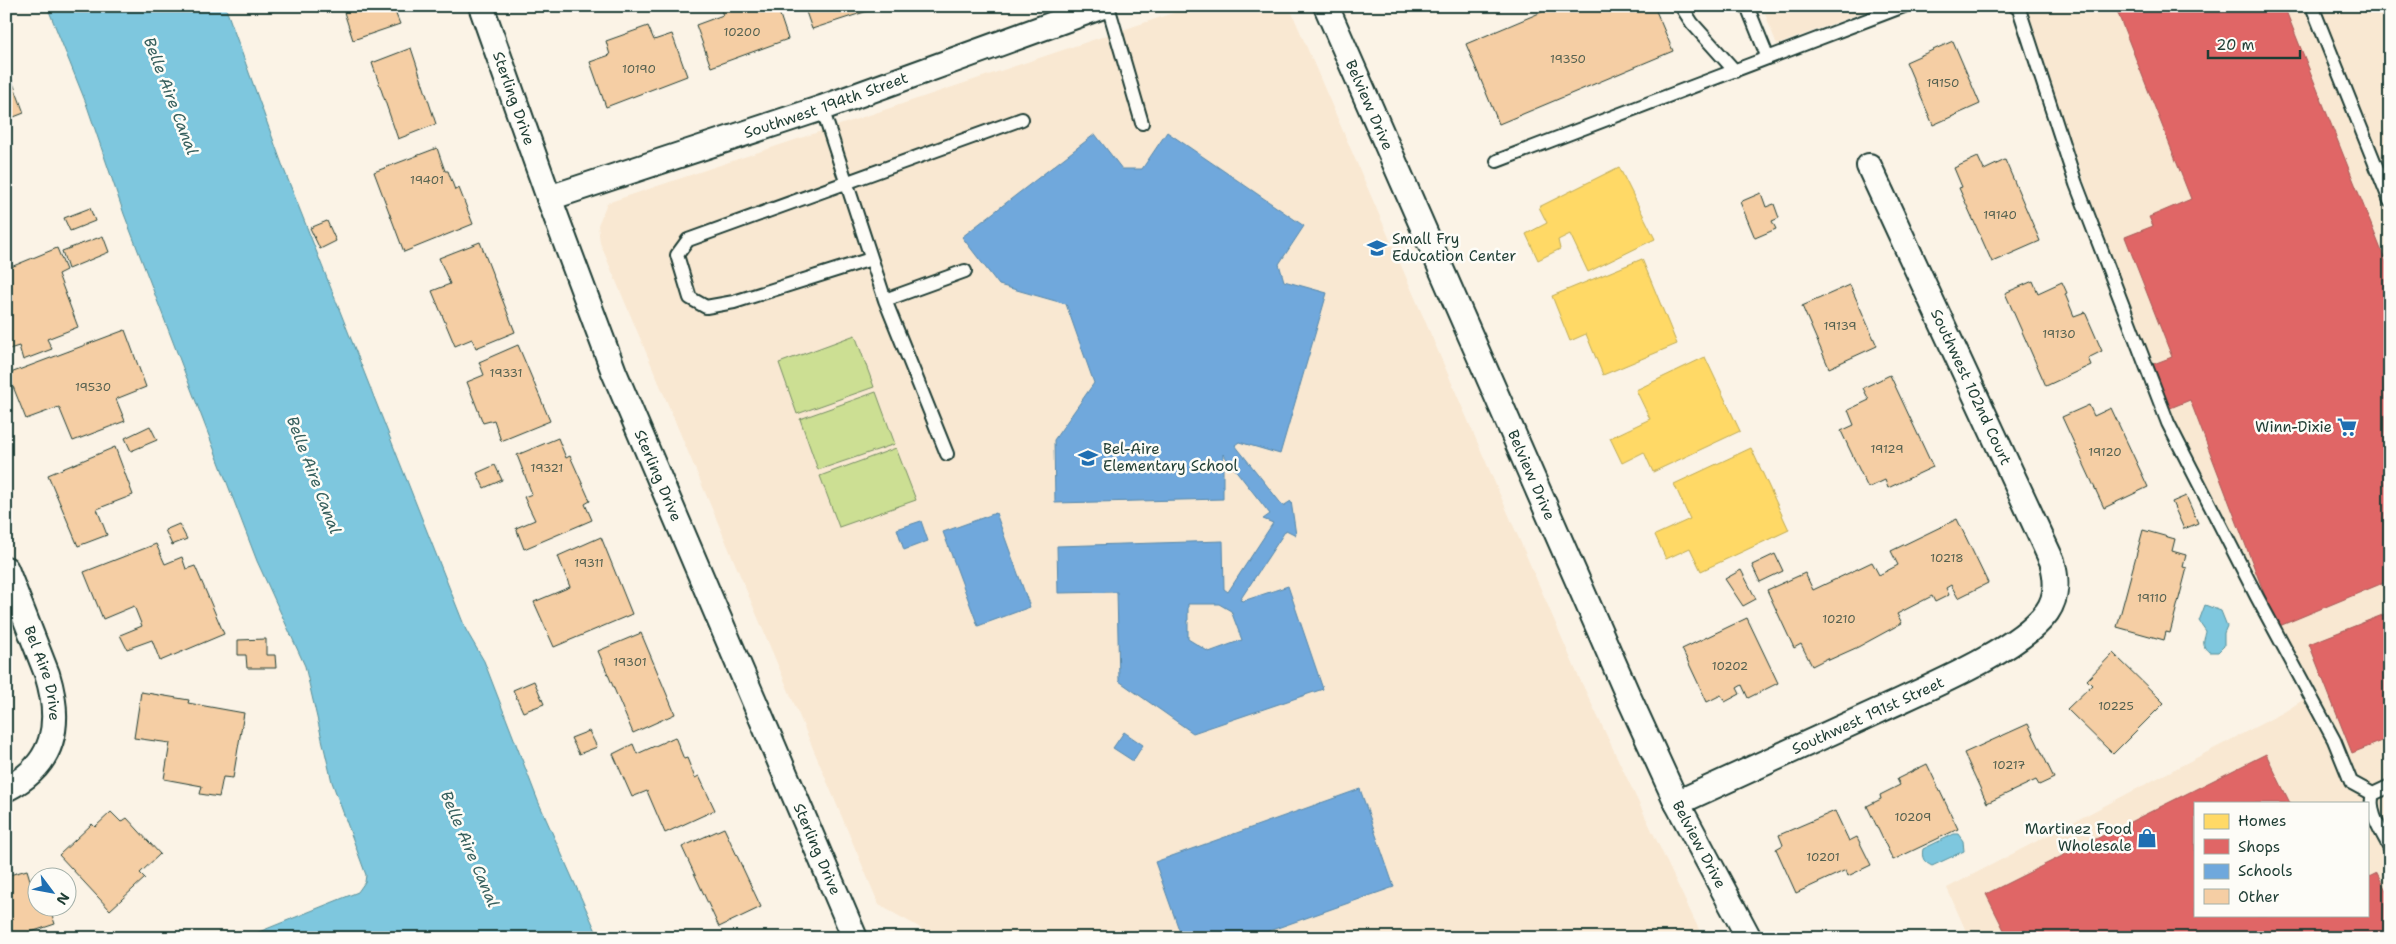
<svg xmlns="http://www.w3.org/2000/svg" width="2396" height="944" viewBox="0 0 2396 944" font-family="'Shantell Sans',sans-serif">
	<rect width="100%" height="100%" fill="#fbf3e6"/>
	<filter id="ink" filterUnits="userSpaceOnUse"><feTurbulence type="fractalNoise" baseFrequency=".02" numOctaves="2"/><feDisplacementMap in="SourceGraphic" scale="10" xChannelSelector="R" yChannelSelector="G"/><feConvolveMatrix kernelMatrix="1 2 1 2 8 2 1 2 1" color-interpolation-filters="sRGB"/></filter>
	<g filter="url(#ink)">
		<path fill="#f9e8d2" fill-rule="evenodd" d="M1194,6H1289L1577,673L1703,938H927L919,927L879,905L600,243L598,225L607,203Z
			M1762,6H1879L1777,45Z
			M2022,6H2390V938H1969L1947,888L2284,712L2317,691L2274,627L2248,565L2162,400ZM2195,803H2367V915H2195Z"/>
		<path fill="#ccdf93" stroke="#768e64" d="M855,335L874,387L797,414L779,363Z
			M876,392L895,444L818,470L800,419Z
			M896,448L916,500L839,527L820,476Z"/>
		<path fill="#7ec7de" stroke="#58909a" d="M47,6H225L283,167L466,630L484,661L538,801L599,938H244L358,892L365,882L366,875L332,782L305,666L257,561L124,214L86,103Z
			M2205,605L2221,611L2227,626L2224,633V646L2218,652H2209C2200,645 2205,639 2206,631L2199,621Z
			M1954,834H1958L1963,841L1964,851L1932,866C1924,862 1921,858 1923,849Z"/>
		<path fill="#ffd966" stroke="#bcaa57" d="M1619,167L1655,239L1588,272L1570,234L1558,240L1560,249L1538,260L1526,234L1547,223L1539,207Z
			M1642,259L1677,344L1603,375L1586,334L1570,341L1552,296Z
			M1705,357L1740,431L1653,472L1644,452L1622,463L1610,438L1650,419L1636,390Z
			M1751,448L1789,530L1701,571L1690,548L1666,559L1655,535L1690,519L1674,484Z"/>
		<path fill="#e06666" stroke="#a65a57" d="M2115,6H2284L2390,272V600L2383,583L2277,627L2190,400L2168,409L2151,365L2172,357L2125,237L2153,226L2149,217L2191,199Z
			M2390,612V738L2352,753L2309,644Z
			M2266,754L2290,803H2195V915H2367V878L2377,873L2390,898V938H2008L1986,894Z"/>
		<path fill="#6fa8dc" stroke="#5788aa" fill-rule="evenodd" d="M1167,132L1304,226L1279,264L1284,281L1327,293L1280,454L1239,442L1235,445L1283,506L1291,501L1296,535L1286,530L1240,600L1243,601L1288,586L1323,689L1193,733L1119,681L1117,592L1058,593L1057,546L1223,541L1224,589L1228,592L1273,523L1263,519L1270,514L1223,454V499L1055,503L1054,440L1094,383L1066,304L999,285L962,237L1095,134L1122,169H1142ZM1188,604H1219L1231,611L1242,640L1209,652L1188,639Z
			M996,513L1030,607L978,626L943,532Z
			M921,521L928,541L904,550L897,529Z
			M1124,732L1143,745L1133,761L1113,748Z
			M1360,789L1394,887L1249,938H1182L1155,862Z"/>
		<path fill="#f5cea4" stroke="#1f3d34" d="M342,6H396L393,7L400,24L353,40Z
			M719,6H777L788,39L711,67L696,25L723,15Z
			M804,6H883L812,29Z
			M1556,6H1654L1673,51L1499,124L1466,44Z
			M648,26L654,40L672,34L687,76L606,107L590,62L610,55L606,41Z
			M1953,41L1980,104L1933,125L1906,62Z
			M411,48L436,124L398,139L372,63Z
			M6,64L24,113L6,120Z
			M437,148L445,171H448L455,190L459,188L473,224L404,252L374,172Z
			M1978,157L1984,170L2005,160L2040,241L1992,262L1959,188L1962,187L1954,168Z
			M1761,193L1766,207L1774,204L1779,218L1772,221L1776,229L1755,238L1740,202Z
			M90,208L95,221L70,231L64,218Z
			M327,221L336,241L320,249L310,228Z
			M103,236L109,252L68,269L62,251Z
			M480,242L515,332L476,348L472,339L455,346L432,291L450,284L439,258Z
			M57,248L66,270L58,274L78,327L47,339L52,349L23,360L19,346L6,350V313L9,312L6,303V269Z
			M2033,281L2038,293L2062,282L2067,293L2065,294L2074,316L2085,312L2102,351L2088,358L2091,365L2046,386L2005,293Z
			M1850,285L1877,346L1829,368L1802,306Z
			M125,330L146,387L116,399L125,421L73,441L59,407L26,419L8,374Z
			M518,345L550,421L501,441L494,420L483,423L467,382L484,375L479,362Z
			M1890,375L1933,467L1888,488L1885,480L1868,488L1841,431L1854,425L1848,410L1869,400L1863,388Z
			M2089,405L2094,416L2111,408L2148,487L2104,508L2062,417Z
			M150,426L157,440L131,451L125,438Z
			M558,438L566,458L570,456L590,501L585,504L592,520L524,549L516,528L535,520L524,497L532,494L517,455Z
			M115,447L133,495L97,509L107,535L78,546L48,475Z
			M495,465L502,480L484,488L477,473Z
			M2186,496L2198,523L2184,529L2172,502Z
			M1957,519L1988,583L1958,598L1951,585L1946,588L1949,595L1935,602L1932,596L1897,614L1902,623L1858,647L1829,660L1828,658L1812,666L1801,644L1794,648L1767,590L1805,573L1813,590L1872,562L1879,575L1898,565L1891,551Z
			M179,524L187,539L172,545L165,530Z
			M2143,530L2175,539L2172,551L2186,555L2183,567L2187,568L2170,633L2166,632L2164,640L2117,627Z
			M601,537L632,614L554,647L534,602L570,587L558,556Z
			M156,544L165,564L182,557L186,569L195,566L224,634L160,661L152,640L127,649L120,635L142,626L134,606L103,619L84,572Z
			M1775,554L1783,571L1760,582L1752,565Z
			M1741,570L1756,599L1743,606L1725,579Z
			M1747,618L1778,683L1748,698L1742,685L1737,688L1740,694L1725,702L1721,695L1707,702L1682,649Z
			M641,633L675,714L633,733L598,651Z
			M266,639V655H275L276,668H247L246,655H238V640Z
			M2113,653L2164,703L2113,754L2067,709L2092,685L2087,680Z
			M534,681L544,704L523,712L513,690Z
			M141,692L189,700L188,703L244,713L233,778L223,777L219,797L200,794L202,786L164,779L170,743L134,738Z
			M2028,724L2054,778L2039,785L2036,780L1987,803L1964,753Z
			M589,731L597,747L579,754L571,738Z
			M675,737L684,759L687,758L695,778L699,776L715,810L665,833L647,791L632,797L613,754L633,744L637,754Z
			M1927,764L1958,829L1893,860L1867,806L1881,799L1880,795L1900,785L1897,779Z
			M1835,811L1849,841L1857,837L1871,865L1848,876L1846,870L1796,893L1776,849L1783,845L1779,835Z
			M111,812L121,822L127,818L160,854L140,873L145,878L110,910L59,855L92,824L95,827Z
			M724,828L761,907L719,927L682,847Z
			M27,870L38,906H49L55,924L13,938H6V876Z"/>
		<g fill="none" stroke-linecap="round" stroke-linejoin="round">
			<defs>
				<path id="service" d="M1108,6L1142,123
					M1681,6L1692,23L1735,71
					M1747,6L1768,58
					M2015,6L2019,9L2076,184L2168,423L2257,597L2334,740L2351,782L2373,794
					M2312,6L2390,201
					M822,108L885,300L965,271
					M1497,161L1904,6
					M871,259L734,302L706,307L690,298L677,255L688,240L1022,119
					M885,300L947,454
					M2390,786L2373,794C2367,811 2382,832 2390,848"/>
				<g id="minor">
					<path id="s1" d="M481,6L549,198L614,372L855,938"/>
					<path id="s2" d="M1326,6L1629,698L1677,803L1749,938"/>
					<path id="s3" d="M549,198L822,108L1103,6"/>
					<path id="s4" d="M6,569L47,674C62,723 56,764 6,789"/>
					<path id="s5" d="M1677,803C1744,772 1811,742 1878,711C1923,690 2019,651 2047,612C2058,596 2057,579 2052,561L1869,166"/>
				</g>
			</defs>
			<use href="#service" stroke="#1f3d34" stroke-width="16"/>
			<use href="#minor" stroke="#1f3d34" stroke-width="28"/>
			<use href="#service" stroke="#fdfcf7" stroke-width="12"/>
			<use href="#minor" stroke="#fdfcf7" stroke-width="24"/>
		</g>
	</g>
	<defs>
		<symbol id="school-bare" viewBox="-9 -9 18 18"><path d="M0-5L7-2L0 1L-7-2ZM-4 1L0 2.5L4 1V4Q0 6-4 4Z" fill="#1f6fb2" stroke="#fdfcf7" stroke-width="2.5" paint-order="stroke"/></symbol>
		<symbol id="supermarket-bare" viewBox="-9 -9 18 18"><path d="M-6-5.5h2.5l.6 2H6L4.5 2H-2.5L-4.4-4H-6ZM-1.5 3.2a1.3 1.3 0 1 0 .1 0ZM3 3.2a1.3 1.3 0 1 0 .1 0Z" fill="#1f6fb2" stroke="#fdfcf7" stroke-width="2.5" paint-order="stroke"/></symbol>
		<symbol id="shop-bare" viewBox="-9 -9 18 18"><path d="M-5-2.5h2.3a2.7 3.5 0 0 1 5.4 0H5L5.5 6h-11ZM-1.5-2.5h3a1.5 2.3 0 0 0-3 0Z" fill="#1f6fb2" stroke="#fdfcf7" stroke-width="2.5" paint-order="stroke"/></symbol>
	</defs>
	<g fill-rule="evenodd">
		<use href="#school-bare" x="1363" y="234" width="28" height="28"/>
		<use href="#supermarket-bare" x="2333" y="413" width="28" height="28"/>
		<use href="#school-bare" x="1074" y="444" width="28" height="28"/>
		<use href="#shop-bare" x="2133" y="824" width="28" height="28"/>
	</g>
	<g text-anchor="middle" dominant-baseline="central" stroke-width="5" stroke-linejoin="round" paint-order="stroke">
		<g font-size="12" fill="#546150">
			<text x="742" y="32">10200</text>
			<text x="1568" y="59">19350</text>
			<text x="639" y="69">10190</text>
			<text x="1943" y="83">19150</text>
			<text x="427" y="180">19401</text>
			<text x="2000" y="215">19140</text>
			<text x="1840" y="326">19139</text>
			<text x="2059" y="334">19130</text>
			<text x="506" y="373">19331</text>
			<text x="93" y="387">19530</text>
			<text x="1887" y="449">19129</text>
			<text x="2105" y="452">19120</text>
			<text x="547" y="468">19321</text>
			<text x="1947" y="558">10218</text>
			<text x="589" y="563">19311</text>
			<text x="2152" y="598">19110</text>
			<text x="1839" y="619">10210</text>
			<text x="630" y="662">19301</text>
			<text x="1730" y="666">10202</text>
			<text x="2116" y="706">10225</text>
			<text x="2009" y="765">10217</text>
			<text x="1913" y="817">10209</text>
			<text x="1823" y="857">10201</text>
		</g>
		<g font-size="15" fill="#1f3d34" stroke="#fdfcf7">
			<text stroke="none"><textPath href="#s1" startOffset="98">Sterling Drive</textPath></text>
			<text stroke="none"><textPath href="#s2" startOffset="108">Belview Drive</textPath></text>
			<text stroke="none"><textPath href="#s3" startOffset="292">Southwest 194th Street</textPath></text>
			<text transform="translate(1971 387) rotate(65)">Southwest 102nd Court</text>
			<text stroke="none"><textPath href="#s2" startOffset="512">Belview Drive</textPath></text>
			<text stroke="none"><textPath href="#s1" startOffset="502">Sterling Drive</textPath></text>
			<text stroke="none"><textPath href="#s4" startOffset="111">Bel Aire Drive</textPath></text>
			<text stroke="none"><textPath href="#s5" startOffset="210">Southwest 191st Street</textPath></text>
			<text stroke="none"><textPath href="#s2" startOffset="918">Belview Drive</textPath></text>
			<text stroke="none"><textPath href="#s1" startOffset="908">Sterling Drive</textPath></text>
		</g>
		<g font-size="15" fill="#1f3d34" stroke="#fdfcf7" text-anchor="start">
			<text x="1392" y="239">Small Fry<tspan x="1392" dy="17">Education Center</tspan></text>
			<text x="2332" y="427" text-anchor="end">Winn-Dixie</text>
			<text x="1103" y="449">Bel-Aire<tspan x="1103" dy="17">Elementary School</tspan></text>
			<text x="2132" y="829" text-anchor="end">Martinez Food<tspan x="2132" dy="17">Wholesale</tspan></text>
		</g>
		<g font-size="16" font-style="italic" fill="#37605e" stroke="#fdfcf7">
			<text transform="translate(171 96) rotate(69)">Belle Aire Canal</text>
			<text transform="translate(314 475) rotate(69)">Belle Aire Canal</text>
			<text transform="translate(470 849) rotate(67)">Belle Aire Canal</text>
		</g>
	</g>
	<rect width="2396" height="944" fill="none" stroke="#fdfcf7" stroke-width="25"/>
	<rect x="12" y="12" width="2371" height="919" fill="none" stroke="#1f3d34" stroke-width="2" filter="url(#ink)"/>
	<rect x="2194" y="802" width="175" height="115" fill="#fdfcf7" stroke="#a4b0a9"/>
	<rect x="2204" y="814" width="25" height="15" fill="#ffd966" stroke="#a4b0a9"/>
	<text x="2238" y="826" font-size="15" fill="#1f3d34">Homes</text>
	<rect x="2204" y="839" width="25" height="15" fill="#e06666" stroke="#a4b0a9"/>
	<text x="2238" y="852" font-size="15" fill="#1f3d34">Shops</text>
	<rect x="2204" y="864" width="25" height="15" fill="#6fa8dc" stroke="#a4b0a9"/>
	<text x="2238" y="876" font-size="15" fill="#1f3d34">Schools</text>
	<rect x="2204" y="889" width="25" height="15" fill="#f5cea4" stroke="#a4b0a9"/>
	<text x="2238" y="902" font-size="15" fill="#1f3d34">Other</text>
	<g transform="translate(52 892) rotate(122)"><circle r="24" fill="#fdfcf7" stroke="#a4b0a9"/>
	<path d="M0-4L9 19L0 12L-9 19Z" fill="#1f6fb2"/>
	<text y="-8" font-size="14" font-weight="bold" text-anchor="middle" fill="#1f3d34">N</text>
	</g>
	<path d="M2208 50v8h92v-8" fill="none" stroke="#1f3d34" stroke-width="2.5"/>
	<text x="2216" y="50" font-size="15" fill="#1f3d34" stroke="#fdfcf7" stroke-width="4" paint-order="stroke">20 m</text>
</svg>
